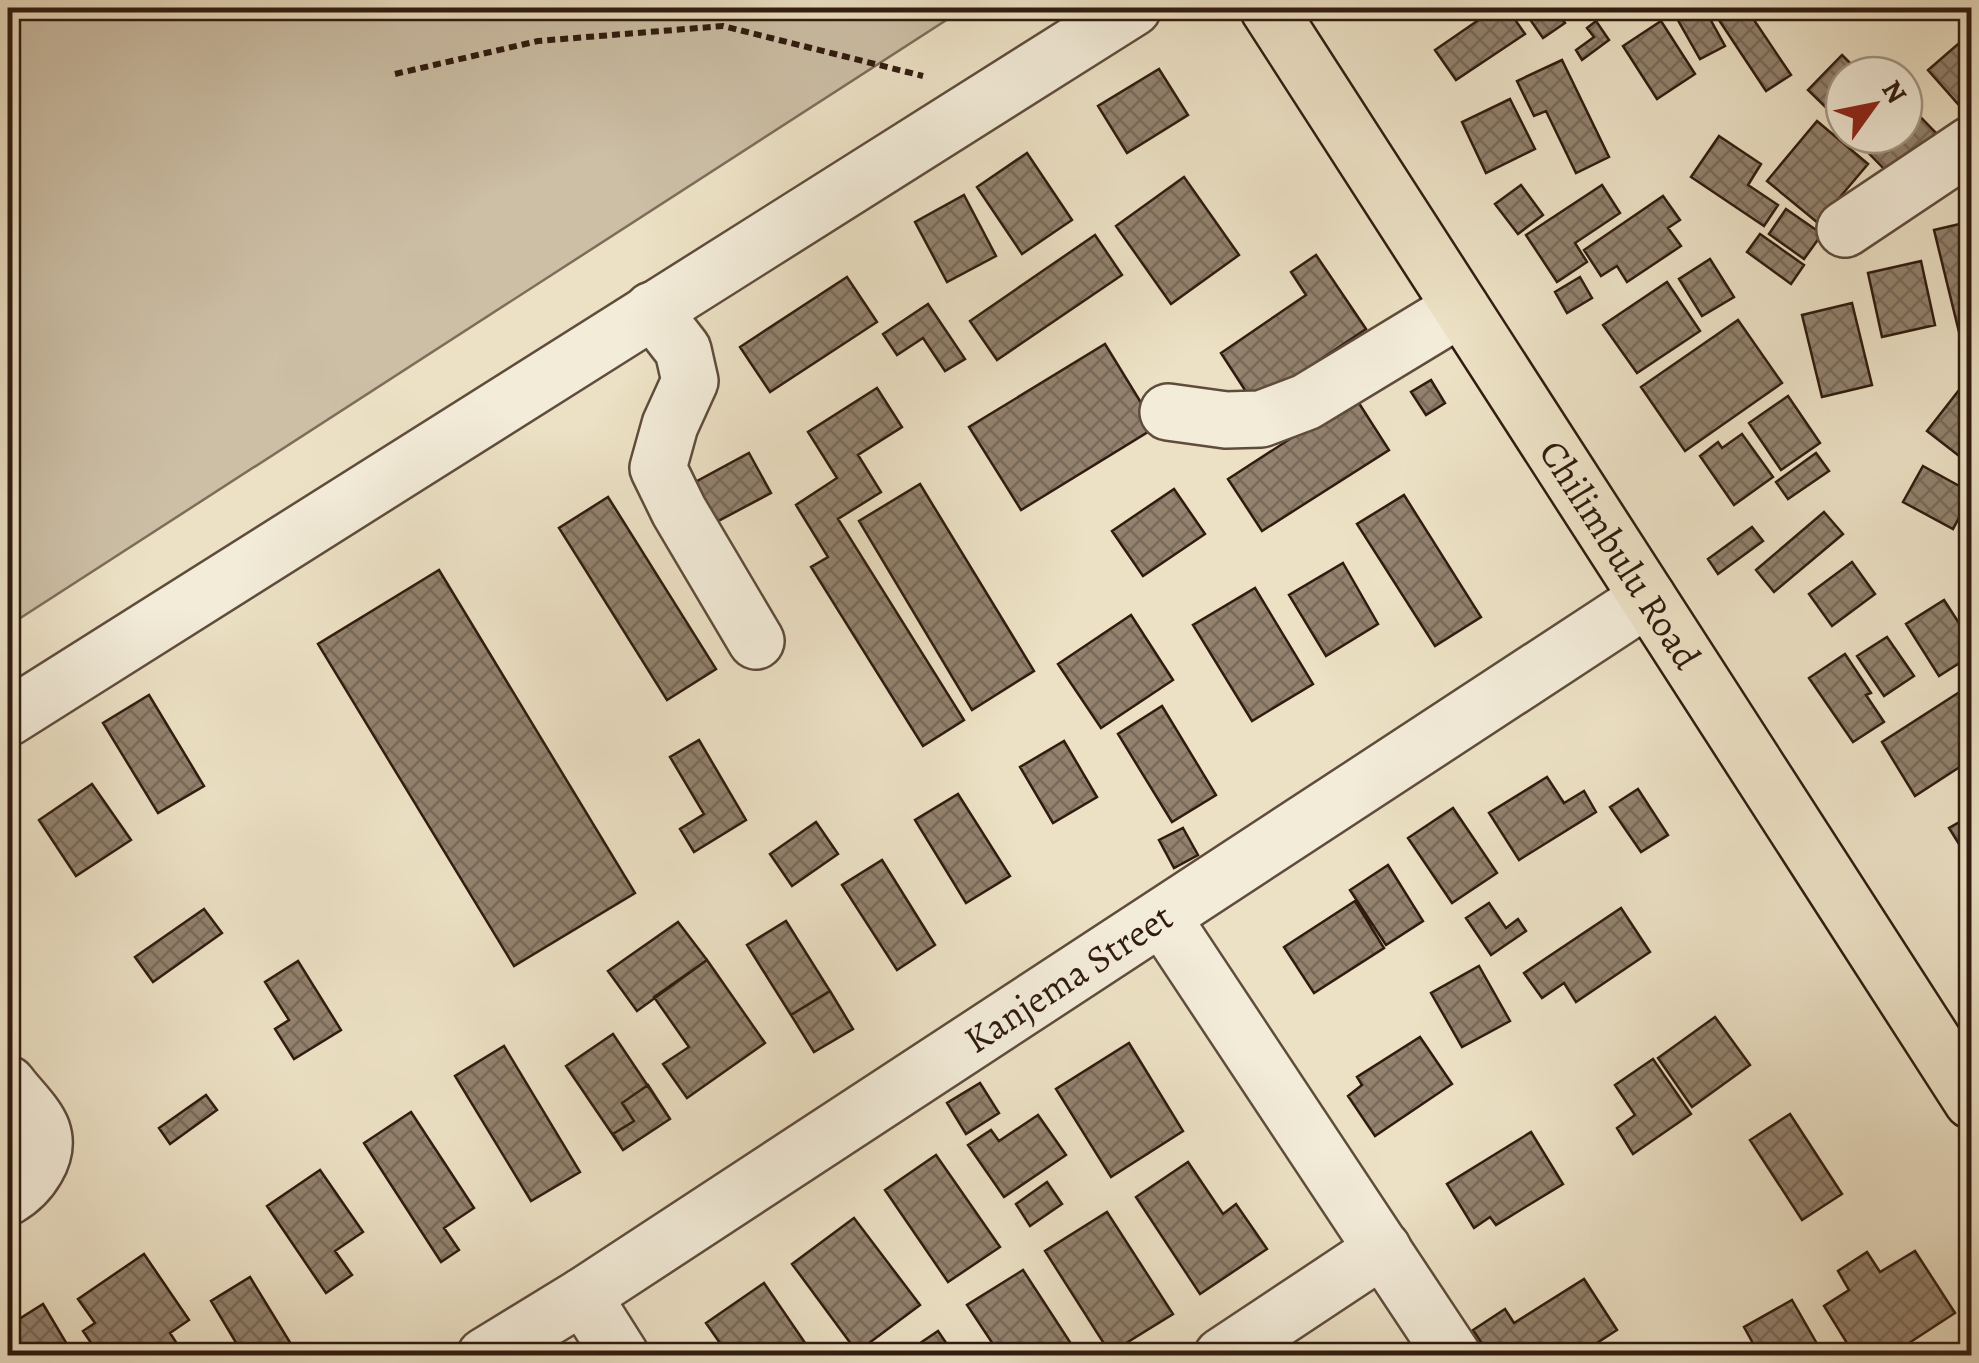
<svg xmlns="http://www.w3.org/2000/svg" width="1979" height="1363" viewBox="0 0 1979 1363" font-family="Alegreya,serif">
	<defs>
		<pattern id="building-cross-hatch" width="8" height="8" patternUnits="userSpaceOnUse" patternTransform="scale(2.5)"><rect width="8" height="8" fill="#92826e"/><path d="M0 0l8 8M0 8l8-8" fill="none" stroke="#786a59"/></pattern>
	</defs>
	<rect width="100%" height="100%" fill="#ece1c5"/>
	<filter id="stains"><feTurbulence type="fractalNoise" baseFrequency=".002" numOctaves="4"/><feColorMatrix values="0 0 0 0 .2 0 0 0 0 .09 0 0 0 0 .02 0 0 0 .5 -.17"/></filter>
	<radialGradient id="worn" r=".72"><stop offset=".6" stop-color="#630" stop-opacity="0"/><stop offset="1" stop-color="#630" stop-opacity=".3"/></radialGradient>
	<path fill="#ccbfa6" stroke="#7e6d5a" stroke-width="2.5" d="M8,8H965L8,626Z"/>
	<path fill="url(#building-cross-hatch)" stroke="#301b0f" stroke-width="2.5" d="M1496,8H1507L1525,34L1456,80L1435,50Z
		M1522,8H1555L1565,23L1543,38Z
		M1671,8H1704L1725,46L1700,59Z
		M1711,8H1746L1791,75L1766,91Z
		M1596,21L1609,40L1582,60L1576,50L1594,37L1587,28Z
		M1661,21L1695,74L1657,99L1623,46Z
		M1972,32V106L1965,112L1928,70Z
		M1842,55L1862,75H1844L1843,124L1808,90Z
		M1562,60L1609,157L1576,173L1546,111L1534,116L1517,81Z
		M1159,69L1188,115L1127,153L1098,106Z
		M1510,99L1535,149L1486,173L1462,122Z
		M1904,100L1936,133L1891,176L1851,135H1904Z
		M1817,121L1868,164L1818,223L1767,181Z
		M1719,136L1761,164L1748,185L1778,205L1764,226L1691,177Z
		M1027,153L1072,220L1022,254L977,187Z
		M1184,177L1239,255L1171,304L1116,226Z
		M1521,185L1543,215L1518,234L1495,204Z
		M1602,185L1620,213L1575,243L1587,262L1557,282L1526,235Z
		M964,195L996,256L947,282L915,222Z
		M1663,196L1680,220L1668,228L1681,246L1627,282L1617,266L1601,276L1584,250Z
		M1786,209L1822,234L1804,259L1769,234Z
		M1972,221V329L1959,332L1934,230Z
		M1760,234L1804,265L1791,284L1747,252Z
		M1095,235L1122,275L997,360L970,321Z
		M1316,255L1366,329L1254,404L1221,353L1306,295L1291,272Z
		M1710,259L1734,297L1702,316L1679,279Z
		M1921,261L1935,325L1882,337L1868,273Z
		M847,277L877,322L770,392L740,347Z
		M1580,277L1592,298L1567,313L1555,292Z
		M1667,282L1700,331L1637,373L1603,325Z
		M1852,303L1872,385L1822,397L1802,315Z
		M928,304L965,359L945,371L923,338L897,355L883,334Z
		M1738,320L1782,383L1685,451L1641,387Z
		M1105,344L1156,427L1021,510L969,427Z
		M1431,380L1445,403L1426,415L1411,392Z
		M1963,385L1972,391V466L1927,431Z
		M877,388L902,427L858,455L881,492L838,519L964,720L923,746L811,567L828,557L796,505L837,478L808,432Z
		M1788,396L1820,443L1781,470L1749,423Z
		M1355,397L1389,450L1262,531L1228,479Z
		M1742,434L1773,477L1734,505L1700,456L1718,442L1722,448Z
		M749,453L771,493L707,527L686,487Z
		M1816,453L1829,471L1788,499L1776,482Z
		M1923,466L1972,493L1953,529L1903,502Z
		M920,484L1034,671L972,710L859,521Z
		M1174,489L1205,534L1143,576L1112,531Z
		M1404,495L1481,617L1435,646L1357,524Z
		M608,497L716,669L667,700L559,528Z
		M1824,512L1843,534L1774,592L1756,570Z
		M1752,527L1763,541L1718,574L1708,559Z
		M1852,562L1875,594L1832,626L1809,594Z
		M1343,563L1378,624L1326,656L1289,595Z
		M439,570L635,893L514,966L318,644Z
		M1255,588L1313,684L1252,721L1193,625Z
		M1944,600L1972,643V655L1939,676L1906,624Z
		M1131,615L1173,680L1101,728L1058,664Z
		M1887,637L1914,676L1884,696L1857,656Z
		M1845,654L1871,693L1866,695L1884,722L1853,742L1809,678Z
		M1972,684V759L1915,796L1882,742Z
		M149,695L204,786L158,813L103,723Z
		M1162,706L1216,795L1172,822L1118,734Z
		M699,740L746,820L694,852L680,829L704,814L670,757Z
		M1064,741L1097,797L1053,823L1020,767Z
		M1547,777L1564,803L1584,791L1596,812L1519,860L1489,813Z
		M92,784L131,840L76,876L39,820Z
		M1638,789L1668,835L1641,852L1610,807Z
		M958,794L1010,876L966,903L915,820Z
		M1453,808L1497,873L1452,903L1408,838Z
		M1972,815V865L1949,828Z
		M816,822L838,854L792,886L770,854Z
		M1183,828L1198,855L1174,868L1159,840Z
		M882,860L935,945L897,970L842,885Z
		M1388,865L1423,921L1386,945L1350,890Z
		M1355,901L1384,948L1314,993L1284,947Z
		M1489,903L1506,928L1518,919L1526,931L1491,955L1466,918Z
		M1621,908L1650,952L1576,1002L1564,983L1542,998L1524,973Z
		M204,909L222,933L153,982L135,957Z
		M786,921L830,991L791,1015L747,945Z
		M678,922L707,960L637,1011L608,971Z
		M707,960L765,1043L687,1098L663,1064L689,1047L654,997Z
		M298,961L341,1030L294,1059L275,1029L289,1020L265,982Z
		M1479,966L1510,1021L1462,1047L1431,993Z
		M830,991L853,1029L814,1052L791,1015Z
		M1715,1017L1750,1065L1692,1107L1658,1058Z
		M613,1034L670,1119L623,1150L566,1066Z
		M1420,1037L1452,1084L1375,1136L1348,1096L1362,1085L1357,1077Z
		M1129,1043L1183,1131L1111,1177L1056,1089Z
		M504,1046L580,1172L531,1201L455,1076Z
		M1653,1059L1691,1114L1633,1154L1617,1128L1635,1115L1615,1085Z
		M980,1083L999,1113L966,1134L947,1103Z
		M648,1085L670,1119L623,1150L613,1134L634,1121L622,1103Z
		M206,1095L217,1110L170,1144L159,1128Z
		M411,1112L474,1208L444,1228L459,1250L441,1262L364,1143Z
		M1790,1114L1842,1194L1802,1220L1750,1140Z
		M1038,1115L1066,1155L1004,1197L968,1145L991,1130L999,1141Z
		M1531,1132L1563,1184L1496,1225L1490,1217L1474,1228L1447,1184Z
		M936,1155L1000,1247L948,1282L885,1190Z
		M1188,1162L1223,1214L1236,1204L1267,1249L1200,1294L1136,1197Z
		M320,1170L363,1232L335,1251L352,1275L326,1293L267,1206Z
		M1047,1182L1062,1204L1030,1226L1016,1204Z
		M1107,1212L1173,1314L1110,1353L1045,1251Z
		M854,1218L920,1305L857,1352L792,1264Z
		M1915,1251L1955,1313L1889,1356H1855L1824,1306L1849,1290L1838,1271L1867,1252L1880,1272Z
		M144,1254L189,1320L170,1333L185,1356H100L83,1331L95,1323L78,1299Z
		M1023,1270L1079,1356H988L986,1352L995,1347L967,1305Z
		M250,1277L294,1349L284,1356H244L211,1301Z
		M1584,1279L1617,1330L1577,1356H1490L1473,1330L1505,1309L1514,1323Z
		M764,1283L814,1356H729L706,1323Z
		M1792,1300L1824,1356H1760L1744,1327Z
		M43,1304L74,1356H8V1326Z
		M938,1331L955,1356H901Z"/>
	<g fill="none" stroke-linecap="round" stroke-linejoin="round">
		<defs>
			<g id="minor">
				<path d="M1845,229L1972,144"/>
				<path d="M652,310L683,350L690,381L670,425L658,468L679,511L756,641"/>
				<path d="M1168,412L1226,420L1261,419L1306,402L1461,308"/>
				<path d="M8,718L1133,8"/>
				<path d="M1162,917L1453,1356"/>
				<path d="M8,1084C17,1097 36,1114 42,1130C51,1156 29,1185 8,1197"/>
				<path d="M583,1296L621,1356"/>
				<path id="s1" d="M485,1356L583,1296L1648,598"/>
				<path d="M1222,1356L1383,1249"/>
			</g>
			<g id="major">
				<path id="s2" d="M1268,8L1972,1101"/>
			</g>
		</defs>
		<use href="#minor" stroke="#5f4c3c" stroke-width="60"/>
		<use href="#major" stroke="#301b0f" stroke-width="60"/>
		<path stroke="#301b0f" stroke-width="6" stroke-dasharray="8 5" stroke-linecap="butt" d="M395,74L538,41L723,26L923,76"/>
		<use href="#minor" stroke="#f3ecd9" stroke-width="55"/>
		<use href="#major" stroke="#ece1c5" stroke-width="55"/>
	</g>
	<g text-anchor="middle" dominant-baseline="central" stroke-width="8" stroke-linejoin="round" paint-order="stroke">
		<g font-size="38" fill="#301b0f" stroke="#f3ecd9">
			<text stroke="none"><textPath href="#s2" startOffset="650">Chilimbulu Road</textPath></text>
			<text stroke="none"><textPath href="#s1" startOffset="695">Kanjema Street</textPath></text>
		</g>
	</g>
	<rect width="1979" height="1363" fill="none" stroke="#ece1c5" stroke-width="40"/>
	<rect x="10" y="10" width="1959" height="1343" fill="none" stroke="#301b0f" stroke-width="5"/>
	<rect x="20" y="20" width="1939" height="1323" fill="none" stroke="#301b0f" stroke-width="2.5"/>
	<g transform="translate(1874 105) rotate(57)"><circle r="48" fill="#f3ecd9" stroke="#a59888" stroke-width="2.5"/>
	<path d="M0-8L18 38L0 25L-18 38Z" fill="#8f2418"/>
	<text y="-15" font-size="28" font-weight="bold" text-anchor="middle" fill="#301b0f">N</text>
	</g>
	<rect width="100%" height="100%" filter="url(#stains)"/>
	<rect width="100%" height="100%" fill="url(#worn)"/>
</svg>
